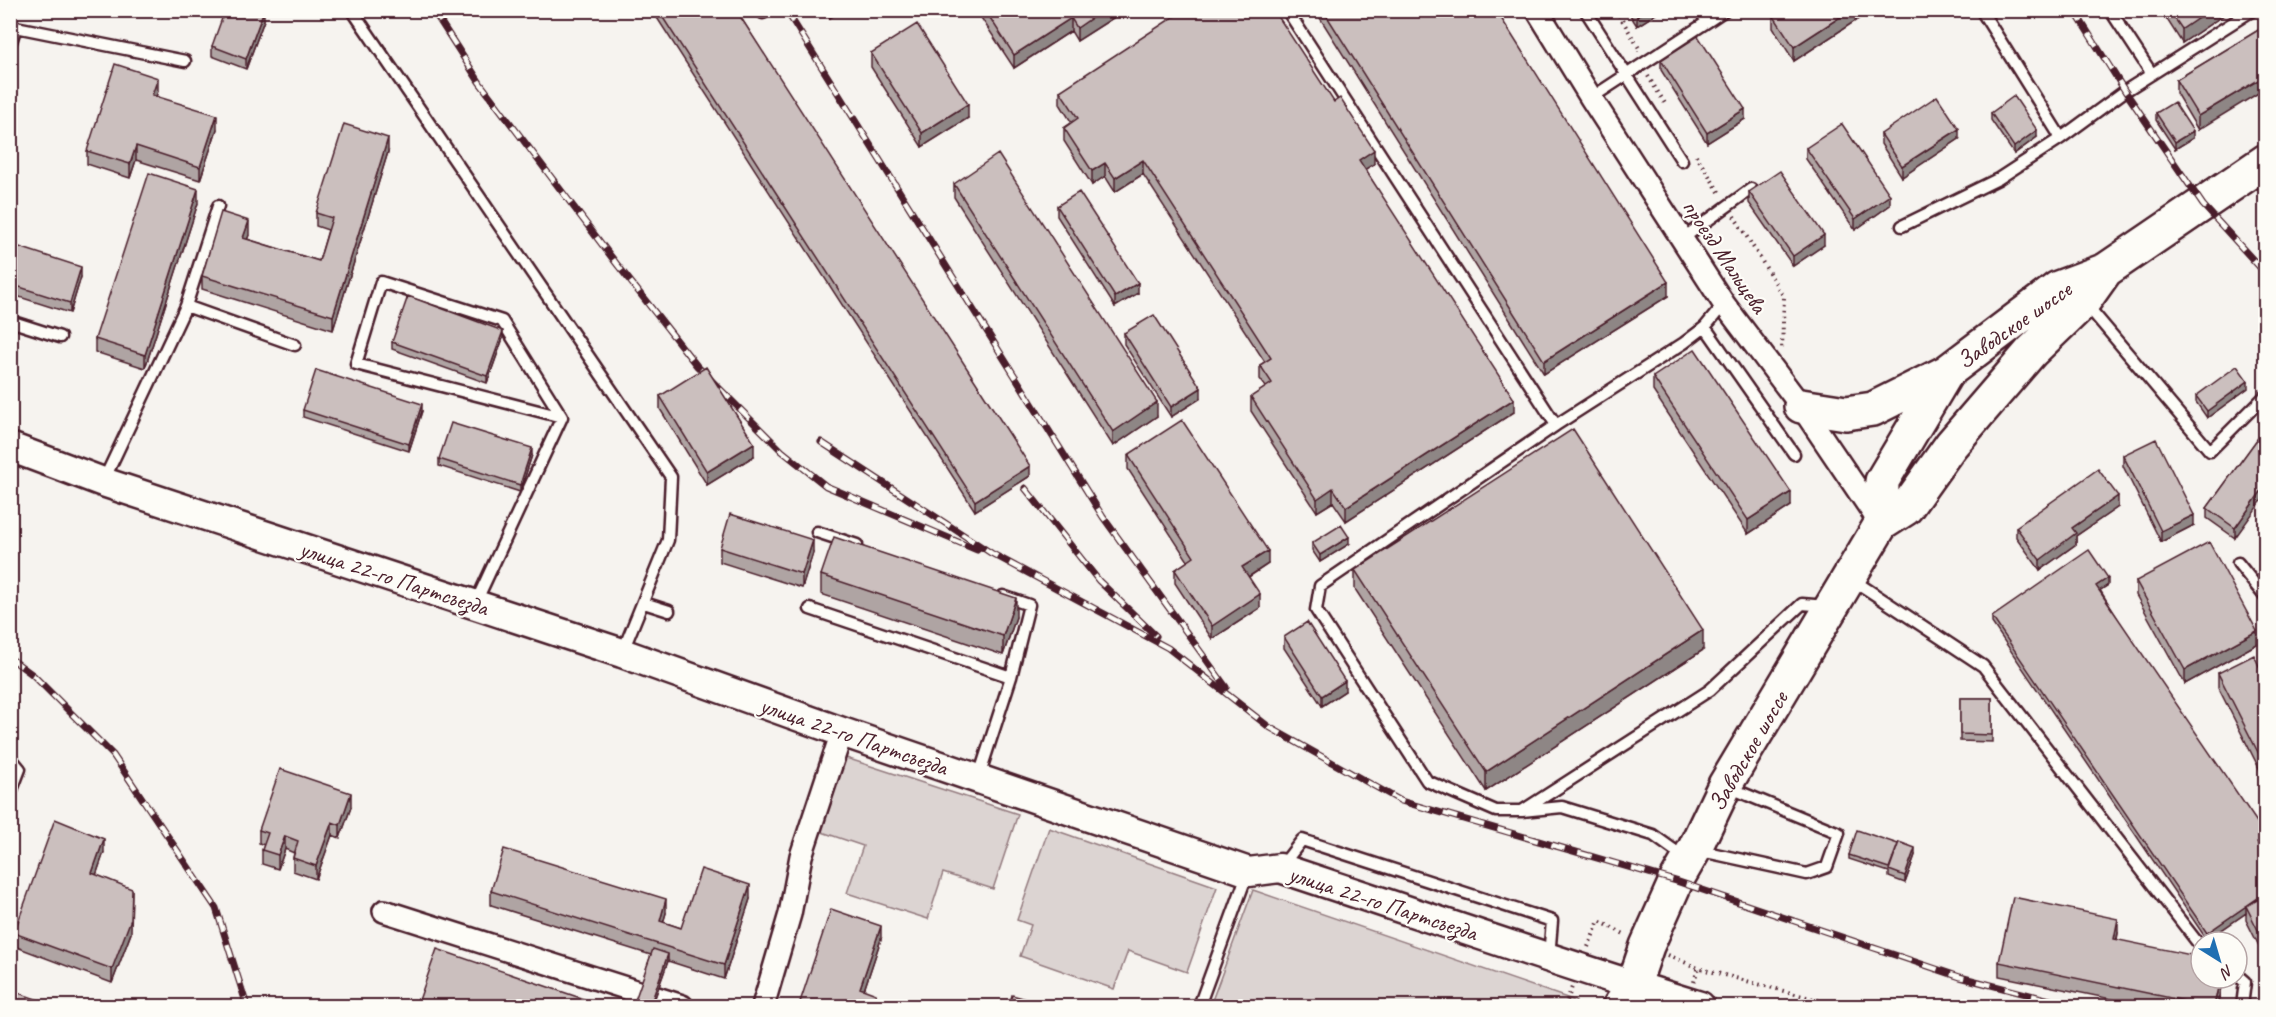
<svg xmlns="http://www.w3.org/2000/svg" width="2276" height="1017" viewBox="0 0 2276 1017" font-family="Caveat,sans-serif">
	<rect width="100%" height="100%" fill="#f6f3ef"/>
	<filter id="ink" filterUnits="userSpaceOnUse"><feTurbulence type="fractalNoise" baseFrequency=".0167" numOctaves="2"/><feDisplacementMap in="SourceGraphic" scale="12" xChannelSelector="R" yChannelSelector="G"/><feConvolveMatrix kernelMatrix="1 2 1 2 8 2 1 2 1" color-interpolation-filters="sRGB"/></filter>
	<g filter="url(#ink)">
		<path fill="#dcd4d2" stroke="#937a7e" stroke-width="1.5" d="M840,756L1018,814L993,889L943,873L928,919L847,893L863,846L816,830Z
			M1049,828L1217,887L1187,972L1128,951L1114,989L1020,956L1031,925L1017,920Z
			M1253,890L1576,1001L1574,1006H1210Z"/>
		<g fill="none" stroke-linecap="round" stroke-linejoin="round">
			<defs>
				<path id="lane" d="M352,10L671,477L668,540L622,653
					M762,10L763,13
					M1287,10L1556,425
					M1585,10L1682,161
					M1981,10L2061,138L2125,91L2253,10
					M2110,10L2152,74
					M1707,22L1725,10
					M10,45L16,27L185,61
					M1591,98L1707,22L1700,10
					M1902,226L1998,179L2061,138
					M1682,239L1751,189
					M2086,304L2210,451L2266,395
					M186,306L218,206
					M10,321L60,337
					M1705,327L1794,454
					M103,482L186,306L295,345
					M817,532L857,545
					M2238,563L2266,598
					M1853,580L1983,666L2201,947
					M644,603L669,611
					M475,604L562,417L356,364L381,282L502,321L562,417
					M810,609L1011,677
					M10,757L20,769L10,795
					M978,779L1011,677L1029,605L1003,596
					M1522,811H1496L1427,781L1316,610L1320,586L1556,425L1684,343L1705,327L1724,304
					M1697,850L1807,874L1827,867L1839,833L1728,787
					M1685,858L1653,835L1562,807L1522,811L1710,690L1802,604L1827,606
					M1281,867L1302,840L1552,921L1549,957
					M2237,975L2245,982L2242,1006
					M1199,1006L1248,872"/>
				<path id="street" d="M1537,10L1591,98L1724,304L1801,406L1880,523
					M384,911L682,1006
					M763,1006L790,914L801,856L842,732"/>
				<path id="secondary" d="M10,447L103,482L622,653L842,732L1249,872L1280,868C1420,914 1559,963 1700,1006"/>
				<path id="primary" d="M1801,406L1846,413L1873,409L1947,372
					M1881,524L1906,508L1951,445L2031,352L2084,301L2106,270
					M1620,1006L1633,987L1647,946L1676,881L1694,850L1725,785L1881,524L1882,481L1947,372L2058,288L2106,270L2266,161"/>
			</defs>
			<use href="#lane" stroke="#4a1f2b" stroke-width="15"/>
			<use href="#street" stroke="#4a1f2b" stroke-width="26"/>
			<use href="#secondary" stroke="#4a1f2b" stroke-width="33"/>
			<use href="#primary" stroke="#4a1f2b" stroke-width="38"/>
			<path stroke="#4a1f2b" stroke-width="4" stroke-dasharray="1.5 4.5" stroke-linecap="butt" d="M1616,10L1639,48V52
				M1648,76L1666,105
				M1696,155L1721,195
				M1734,216L1784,297L1782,348
				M1588,947L1599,921L1626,935
				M1668,955L1698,968L1840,1006
				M1694,982L1698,968
				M1565,1006L1572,987"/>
			<use href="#lane" stroke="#fdfcf7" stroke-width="10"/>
			<use href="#street" stroke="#fdfcf7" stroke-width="21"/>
			<use href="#secondary" stroke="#fdfcf7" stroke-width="28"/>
			<use href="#primary" stroke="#fdfcf7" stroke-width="33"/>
			<defs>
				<path id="rail" d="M433,10L480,83L616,263L697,366L782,451L826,486L977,550
					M786,10L1103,517L1226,687
					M2074,10L2125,91L2203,205L2266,274
					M821,442L991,553L1168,648L1269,727L1401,801L1676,881L1960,977L2073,1006
					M1025,488L1099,581L1156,636
					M10,658L33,675L113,755L216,908L247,1006"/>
			</defs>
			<use href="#rail" stroke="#4a1f2b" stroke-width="7"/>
			<use href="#rail" stroke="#fdfcf7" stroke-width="4.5" stroke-dasharray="14" stroke-linecap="butt"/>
		</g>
		<path fill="#afa4a3" stroke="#4a1f2b" stroke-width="1.5" d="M652,10H736L1030,476L975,511Z
			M825,10H843L830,18Z
			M976,10H1116V16L1077,41L1071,31L1014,68Z
			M1315,10H1496L1668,296L1544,374Z
			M1627,10H1662L1637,26Z
			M1780,10H1872L1794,61L1773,28V15Z
			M2161,10H2231L2182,43Z
			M264,20L246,69L212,56V46Z
			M2265,26L2198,130L2176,93V80Z
			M871,53L968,118L922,147L871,67Z
			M1661,60L1745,119L1707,143L1661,70Z
			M158,91L156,96L217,129L200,180L136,160L130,178L87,164V151Z
			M1060,91L1374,164L1365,169L1514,412L1346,521L1333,502L1317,512L1251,411V397L1266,387L1260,379V365L1265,362L1143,174L1115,192L1105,176L1092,185L1064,141V128L1072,123L1060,104Z
			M1991,113L2037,137L2014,154L1991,120Z
			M2156,113L2193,138L2175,149L2156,120Z
			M1881,134L1959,139L1902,177L1881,144Z
			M1806,148L1890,205L1855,230L1806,159Z
			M388,152L333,330L202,289V276L249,235L247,239L319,261L328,230L316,226V213Z
			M954,184L1157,416L1113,446L954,197Z
			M1749,192L1824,245L1793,266L1749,203Z
			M198,203L145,368L95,352V339Z
			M1057,206L1138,293L1115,307L1057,216Z
			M10,244L81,277L70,313L10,294Z
			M1124,333L1201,398L1171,417L1124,344Z
			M503,338L487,383L392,349V342Z
			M1653,377L1791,506L1748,534L1653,391Z
			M2248,388L2207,418L2196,402V396Z
			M660,396L754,456L707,485L660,409Z
			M303,410L422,411L409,451L303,417Z
			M2258,438L2235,538L2207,518V508Z
			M532,455L520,492L439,466V459Z
			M1128,455L1268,564L1249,577L1260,608L1212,639L1175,583V570L1188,561L1128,469Z
			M2123,455L2194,525L2161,542L2123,466Z
			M2118,507L2076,536V544L2040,570L2016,537V527Z
			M1312,543L1349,544L1320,562L1312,550Z
			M720,548L813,553L802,588L720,562Z
			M1355,570L1703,650L1486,791L1355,589Z
			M821,575L1016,617L1003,655L821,594Z
			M2136,581L2257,644L2185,684L2136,595Z
			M2108,585L2100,590L2265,856V958L2246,920V913L2207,940L1992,623V617Z
			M1284,637L1345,691L1322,706L1284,648Z
			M2218,673L2265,679V780L2218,687Z
			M1960,698H1992V742L1960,741Z
			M351,807L340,838L332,835L316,879L293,871V858L294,853L285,849L278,869L262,864V850L264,845L259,843V830Z
			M104,852L96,875L131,933L112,983L14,946V933Z
			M1849,855H1915L1905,883L1889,877V872L1849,859Z
			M491,891L666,913L663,922L681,928L750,899L724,979L668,961L652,1006H634L651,955L491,905Z
			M2118,933L2117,940L2201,978H2223L2217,1006H2145L1999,976V962Z
			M881,939L864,990L876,1006H799L800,1002Z"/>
		<path fill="#8e8685" stroke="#4a1f2b" stroke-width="1.5" d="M264,10V20L246,69V59Z
			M830,10H843L830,18Z
			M1103,10H1116V16L1077,41V28Z
			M1646,10H1662L1637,26V16Z
			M1851,10H1872L1794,61V47Z
			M2210,10H2231L2182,43V29Z
			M1071,18V31L1014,68V55Z
			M2265,76V89L2198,130V116Z
			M158,78V91L152,108V95Z
			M968,104V118L922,147V133Z
			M1745,109V119L1707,143V133Z
			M217,115V129L200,180V167Z
			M1959,129V139L1902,177V166Z
			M2037,130V137L2014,154V147Z
			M2193,131V138L2175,149V142Z
			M388,138V152L333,330V316Z
			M136,146V160L130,178V164Z
			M1374,150V164L1359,173V160Z
			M1143,160V174L1115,192V178Z
			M1105,163V176L1092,185V171Z
			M198,189V203L145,368V355Z
			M1890,195V205L1855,230V219Z
			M249,221V235L243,251V238Z
			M1824,235V245L1793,266V256Z
			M81,267V277L70,313V303Z
			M1668,282V296L1544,374V361Z
			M1138,283V293L1115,307V297Z
			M503,331V338L487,383V376Z
			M2248,381V388L2207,418V411Z
			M1201,388V398L1171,417V407Z
			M1514,399V412L1346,521V507Z
			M1157,402V416L1113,446V432Z
			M422,404V411L409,451V444Z
			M754,443V456L707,485V472Z
			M532,448V455L520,492V485Z
			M1030,466V476L975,511V501Z
			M2265,486V496L2235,538V528Z
			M1333,488V502L1317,512V499Z
			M1791,492V506L1748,534V520Z
			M2118,496V507L2076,536V544L2040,570V560L2072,528Z
			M2194,515V525L2161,542V531Z
			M1349,537V544L1320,562V555Z
			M813,540V553L802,588V574Z
			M1268,551V564L1242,581V567Z
			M2108,578V585L2096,593V586Z
			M1260,594V608L1212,639V626Z
			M1016,598V617L1003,655V636Z
			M1703,630V650L1486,791V772Z
			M2257,631V644L2185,684V670Z
			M1345,681V691L1322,706V696Z
			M351,793V807L340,838V825Z
			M332,822V835L316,879V866Z
			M285,836V849L278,869V855Z
			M2265,838V844L2257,850V843Z
			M104,839V852L92,887V873Z
			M1915,848V855L1905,883V876Z
			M750,885V899L724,979V965Z
			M132,889L131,933L112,983V969Z
			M2265,893V900L2246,906V913L2207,940V933Z
			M666,899V913L660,934V921Z
			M2118,919V933L2114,952V939Z
			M881,926V939L860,1002V988Z
			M668,954V961L652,1006H650Z
			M2220,978H2223L2217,1006H2214Z
			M876,994V1006H872Z"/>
		<path fill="#cbbfbe" stroke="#4a1f2b" stroke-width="1.5" d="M225,10H264L246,59L212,46Z
			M658,10H736L1030,466L975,501Z
			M985,10H1103L1077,28L1071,18L1014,55Z
			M1184,10H1274L1334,102L1340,98L1374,150L1359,160L1514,399L1346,507L1333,488L1317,499L1251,397L1272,383L1260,365L1271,358L1143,160L1115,178L1105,163L1092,171L1064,128L1078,118L1060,91Z
			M1323,10H1496L1668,282L1544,361Z
			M1634,10H1646L1637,16Z
			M1780,10H1851L1794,47L1773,15Z
			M2169,10H2210L2182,29Z
			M917,24L968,104L922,133L871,53Z
			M2265,26V76L2198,116L2176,80Z
			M1698,36L1745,109L1707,133L1661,60Z
			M115,64L158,78L152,95L217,115L200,167L136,146L130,164L87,151Z
			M1937,96L1959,129L1902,166L1881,134Z
			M2014,96L2037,130L2014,147L1991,113Z
			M2174,102L2193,131L2175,142L2156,113Z
			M344,124L388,138L333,316L202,276L221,212L249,221L243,238L319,261L332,218L316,213Z
			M1842,124L1890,195L1855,219L1806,148Z
			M998,154L1157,402L1113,432L954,184Z
			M1780,171L1824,235L1793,256L1749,192Z
			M149,173L198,189L145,355L95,339Z
			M1079,192L1138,283L1115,297L1057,206Z
			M10,244L81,267L70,303L10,284Z
			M408,296L503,331L487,376L392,342Z
			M1154,315L1201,388L1171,407L1124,333Z
			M1695,349L1791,492L1748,520L1653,377Z
			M2237,366L2248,381L2207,411L2196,396Z
			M706,367L754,443L707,472L660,396Z
			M316,370L422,404L409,444L303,410Z
			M1182,420L1268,551L1242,567L1260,594L1212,626L1175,570L1194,557L1128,455Z
			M451,423L532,448L520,485L439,459Z
			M1573,429L1703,630L1486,772L1355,570Z
			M2258,438L2265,444V486L2235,528L2207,508Z
			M2156,439L2194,515L2161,531L2123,455Z
			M2098,469L2118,496L2072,528L2076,533L2040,560L2016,527Z
			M730,514L813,540L802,574L720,548Z
			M1341,525L1349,537L1320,555L1312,543Z
			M834,537L1016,598L1003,636L821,575Z
			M2209,542L2257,631L2185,670L2136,581Z
			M2089,550L2108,578L2096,586L2265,834V838L2257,843L2265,856V893L2207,933L1992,617Z
			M1307,622L1345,681L1322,696L1284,637Z
			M2254,655L2265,679V766L2218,673Z
			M1960,698H1992V735L1960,734Z
			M280,769L351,793L340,825L332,822L316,866L293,858L298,841L285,836L278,855L262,850L268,833L259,830Z
			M55,819L104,839L92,873L132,889L131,919L112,969L14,933Z
			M1857,830L1898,844L1889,868L1849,855Z
			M1899,842L1915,848L1905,876L1889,870Z
			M504,849L666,899L660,921L681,928L701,869L750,885L724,965L491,891Z
			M2265,896V944L2246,906Z
			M2013,897L2118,919L2114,939L2201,957V978H2220L2214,1006H2209L1999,962Z
			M831,909L881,926L860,988L876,994L872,1006H814L800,1002Z
			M437,949L604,1006H417Z
			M653,949L668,954L650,1006H633Z
			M10,990L56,1006H10Z
			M1012,995L1052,1006H1009Z
			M986,1002L1000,1006H985Z"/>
	</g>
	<g text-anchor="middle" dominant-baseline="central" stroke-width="4.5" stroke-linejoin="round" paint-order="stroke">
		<g font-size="24" fill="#4a1f2b" stroke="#fdfcf7">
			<text transform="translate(1725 256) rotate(56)">проезд Мальцева</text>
			<text transform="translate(2014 325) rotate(-35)">Заводское шоссе</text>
			<text transform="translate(394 578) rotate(18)">улица 22-го Партсъезда</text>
			<text transform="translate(854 736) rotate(19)">улица 22-го Партсъезда</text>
			<text transform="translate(1748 751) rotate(-60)">Заводское шоссе</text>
			<text transform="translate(1383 903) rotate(18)">улица 22-го Партсъезда</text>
		</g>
	</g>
	<rect width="2276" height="1017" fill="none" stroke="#fdfcf7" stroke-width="36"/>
	<rect x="18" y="18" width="2240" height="981" fill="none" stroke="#4a1f2b" stroke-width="2" filter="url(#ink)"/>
	<g transform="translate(2219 960) rotate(143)"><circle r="28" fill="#fdfcf7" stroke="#b5a4a5" stroke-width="1.5"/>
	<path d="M0-4.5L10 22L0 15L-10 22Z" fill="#1f6fb2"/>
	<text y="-9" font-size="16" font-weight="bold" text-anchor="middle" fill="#4a1f2b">N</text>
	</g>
</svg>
